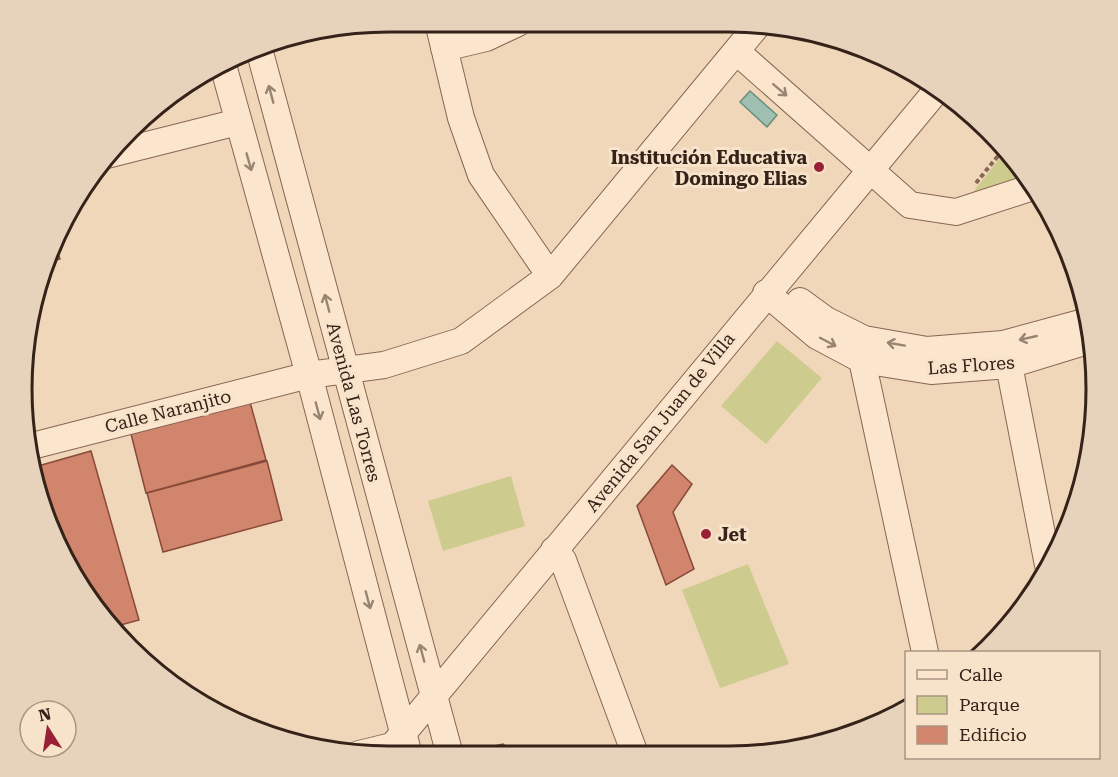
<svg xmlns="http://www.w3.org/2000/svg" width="1118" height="777" viewBox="0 0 1118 777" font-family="'Roboto Serif',serif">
	<rect width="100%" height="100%" fill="#f0d7ba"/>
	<path fill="#cecb8e" d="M1007,149L1027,184L962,206Z
		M777,341L822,378L766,444L721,406Z
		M511,476L525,526L443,551L428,501Z
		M748,564L789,664L720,688L682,590Z"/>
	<path fill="#9fc0b1" stroke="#668e7d" stroke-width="1.5" d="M750,91L777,115L767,127L740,102Z"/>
	<path fill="#d1856d" stroke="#884a38" stroke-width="1.5" d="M54,240L60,259L45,263L49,248Z
		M250,402L266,460L146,493L131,434Z
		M91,451L139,620L110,628L59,551L31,468Z
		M267,461L282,520L163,552L147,493Z
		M672,465L692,484L673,512L694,569L666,585L637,506Z
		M503,744L514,754L463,755V753Z"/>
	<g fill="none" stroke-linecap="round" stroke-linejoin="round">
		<defs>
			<path id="minor" d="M438,22L461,118L481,175L550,276
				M444,48L486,38L518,23
				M259,49L450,755
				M736,51L910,205L956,212L1030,188
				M223,65L309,375L409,755
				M107,155L238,122
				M766,293L817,336L862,360L931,371L1009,365L1087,341
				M800,301L826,320L864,339L927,350L1003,344L1084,322
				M864,345L862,360L925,652
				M1009,365L1048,565
				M28,447L309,375L384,365L461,341L550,276L756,27
				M554,550L563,560L635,754
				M359,754L392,746
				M385,755L937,90"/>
		</defs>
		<use href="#minor" stroke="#876653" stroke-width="28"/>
		<path stroke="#876653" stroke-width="4" stroke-dasharray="4.5 3" stroke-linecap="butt" d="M976,183L1006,146"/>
		<use href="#minor" stroke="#fbe5cd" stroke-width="26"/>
	</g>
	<defs><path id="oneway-shaft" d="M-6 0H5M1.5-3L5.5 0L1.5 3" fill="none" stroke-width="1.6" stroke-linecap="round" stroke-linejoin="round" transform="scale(1.5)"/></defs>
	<g stroke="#988473">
		<use href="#oneway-shaft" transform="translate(780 90) rotate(41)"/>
		<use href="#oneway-shaft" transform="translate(271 94) rotate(-105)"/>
		<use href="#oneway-shaft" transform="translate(249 162) rotate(74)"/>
		<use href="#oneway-shaft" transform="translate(327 303) rotate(-105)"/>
		<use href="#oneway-shaft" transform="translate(1028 338) rotate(167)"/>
		<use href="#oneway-shaft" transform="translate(828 342) rotate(28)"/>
		<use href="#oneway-shaft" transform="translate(896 344) rotate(-170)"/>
		<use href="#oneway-shaft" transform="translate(318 411) rotate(75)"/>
		<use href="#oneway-shaft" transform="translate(368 600) rotate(75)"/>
		<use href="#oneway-shaft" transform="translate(422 653) rotate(-105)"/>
	</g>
	<g fill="#9a2036" stroke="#f7e2ca" stroke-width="2">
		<circle cx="819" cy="167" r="6"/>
		<circle cx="706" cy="534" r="6"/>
	</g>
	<g text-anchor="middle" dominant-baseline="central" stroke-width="6" stroke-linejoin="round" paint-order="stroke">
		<g font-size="18" font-weight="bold" fill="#352219" stroke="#f7e2ca" text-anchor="end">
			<text x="807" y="157">Institución Educativa<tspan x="807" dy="21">Domingo Elias</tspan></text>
			<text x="718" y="534" text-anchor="start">Jet</text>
		</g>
		<g font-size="18" fill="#352219" stroke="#f7e2ca">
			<text transform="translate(971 365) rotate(-4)">Las Flores</text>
			<text transform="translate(354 402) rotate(75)">Avenida Las Torres</text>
			<text transform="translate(168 411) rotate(-14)">Calle Naranjito</text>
			<text transform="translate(660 422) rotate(-51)">Avenida San Juan de Villa</text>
		</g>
	</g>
	<path d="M0 0H1118V777H0ZM389 32H729A357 357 0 0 1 1086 389V389A357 357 0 0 1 729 746H389A357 357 0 0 1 32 389V389A357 357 0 0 1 389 32Z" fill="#e7d3bc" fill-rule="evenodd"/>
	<path fill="none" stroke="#352219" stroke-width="3" d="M389 32H729A357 357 0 0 1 1086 389V389A357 357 0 0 1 729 746H389A357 357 0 0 1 32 389V389A357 357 0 0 1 389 32Z"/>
	<rect x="905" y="651" width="195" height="108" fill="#f7e2ca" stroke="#a99583" stroke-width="1.5"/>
	<rect x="917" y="670" width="30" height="9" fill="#fbe5cd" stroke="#a99583" stroke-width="1.5"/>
	<text x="959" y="681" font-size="18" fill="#352219">Calle</text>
	<rect x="917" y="696" width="30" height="18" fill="#cecb8e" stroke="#a99583" stroke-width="1.5"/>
	<text x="959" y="711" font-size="18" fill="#352219">Parque</text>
	<rect x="917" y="726" width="30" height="18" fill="#d1856d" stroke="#a99583" stroke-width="1.5"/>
	<text x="959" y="741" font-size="18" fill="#352219">Edificio</text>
	<g transform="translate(48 729) rotate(348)"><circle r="28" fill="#f7e2ca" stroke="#a99583" stroke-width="1.5"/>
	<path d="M0-4.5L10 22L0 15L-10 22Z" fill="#9a2036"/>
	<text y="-9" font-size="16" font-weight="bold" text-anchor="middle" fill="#352219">N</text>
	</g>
</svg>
